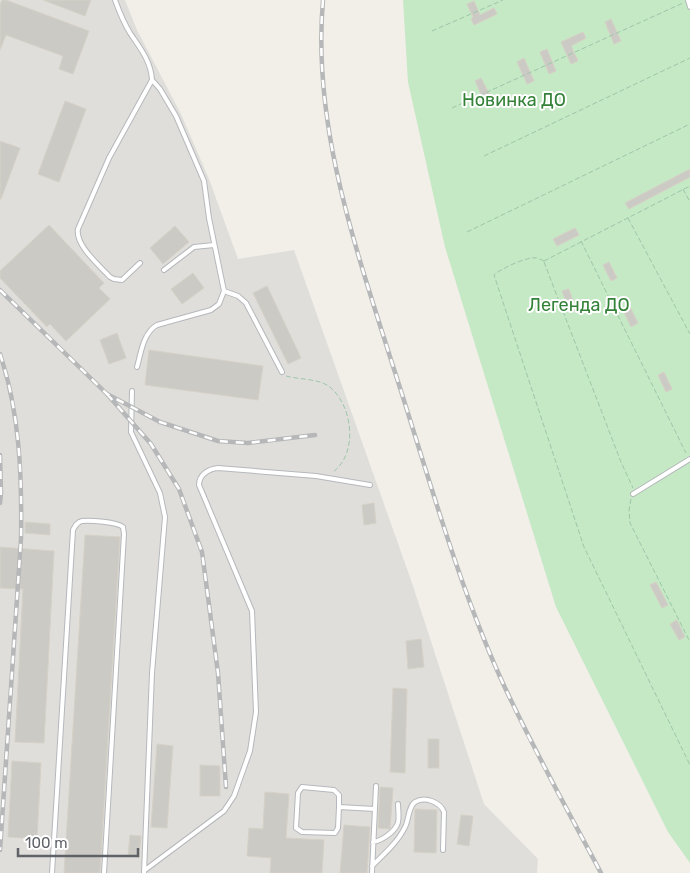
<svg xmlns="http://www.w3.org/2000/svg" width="690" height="873" viewBox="0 0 690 873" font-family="Rubik,sans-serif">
	<rect width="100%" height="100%" fill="#f1efe8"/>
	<path fill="#e0deda" d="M0,0H125L137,30L181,114L209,179L238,259L294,250L412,583L484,804L538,859L537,873H0Z"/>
	<path fill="#c5e8c5" d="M403,0H690V863L668,832L556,607L445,247L408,82Z"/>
	<path fill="#cccac5" stroke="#d6d1c6" d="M2,0H6L89,31L73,74L59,69L63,56L6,35L0,50V5Z
		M43,0H91L85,16Z
		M474,1L480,15L494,8L497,14L474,25L471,19L473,17L467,4Z
		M611,19L621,41L614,44L605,22Z
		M583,32L586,38L571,46L578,61L571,64L561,42Z
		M547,49L556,71L549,74L540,52Z
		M524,58L534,81L527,84L517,62Z
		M481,78L492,99L485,103L475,81Z
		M65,101L86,109L59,182L38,174Z
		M0,141L20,148L1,199H0Z
		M690,169V177L629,209L625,203Z
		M49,225L104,283L99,288L110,299L66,341L50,324L47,327L0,278V271Z
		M175,226L189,242L163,264L150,248Z
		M575,228L579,235L557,246L553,239Z
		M609,262L617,278L611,281L603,265Z
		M193,273L204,288L182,304L171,289Z
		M267,286L301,358L288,364L253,293Z
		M569,289L576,310L570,312L562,291Z
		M630,307L638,323L631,327L623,310Z
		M117,333L126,358L109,364L100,340Z
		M149,350L263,366L258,400L145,385Z
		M664,372L672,389L666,392L658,375Z
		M374,503L376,523L364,525L362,505Z
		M25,522L50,524V535L25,533Z
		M85,535L120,537L114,636L100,873H64Z
		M0,547L54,551L44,743L15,742L23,589L0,588Z
		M656,582L668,605L662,608L650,585Z
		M677,620L685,637L679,640L670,624Z
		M421,639L424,667L408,669L406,641Z
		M393,688L407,689L405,773L390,772Z
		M428,739H439V768H428Z
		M157,744L173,746L167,828L151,827Z
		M12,761L41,763L37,839L8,837Z
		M200,765L220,766V796H200Z
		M380,787L393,788L390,829L378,828Z
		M265,792L289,794L286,838L324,840L322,873H270L271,858L247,856L249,828L263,829Z
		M415,809L437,810L436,853L414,852Z
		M461,815L473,816L469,846L457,844Z
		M344,825L370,827L367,873H340Z
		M130,835L141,836L139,857L128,856Z"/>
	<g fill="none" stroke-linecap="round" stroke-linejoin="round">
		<defs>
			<path id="lane" d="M115,0C119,11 124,23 130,33C140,48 151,61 152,80L109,158L78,229C75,245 99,265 110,277L114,279L122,280L140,263
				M688,0L690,7
				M164,270L194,247L214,245
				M224,291L238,296L246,303L282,372
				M137,367C141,353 143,333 157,325L211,310L219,304L224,291L209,218L204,181L176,116L160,89L152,80
				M132,391L131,432L160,493L165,517L152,673L144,873
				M633,494L690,459
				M339,807V795L334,790L302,787L298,793L296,828L302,832L335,833L338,828L339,807L375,809
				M373,842C381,841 393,833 397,825C400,820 398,810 398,804
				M372,866C384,854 398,842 405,827C409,820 408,807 415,802C425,796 440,802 444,812L443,850
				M145,870L224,811L234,796L250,751L256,712L252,611L199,485C199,475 208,469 218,468L316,476L370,485
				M52,873L73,530C75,526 77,522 82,521C90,520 117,522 123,527L124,534L104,873
				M372,873L376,786"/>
		</defs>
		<use href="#lane" stroke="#b5b8bc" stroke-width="6"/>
		<path stroke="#9cc7a9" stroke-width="1" stroke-dasharray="5 2.5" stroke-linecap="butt" d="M432,31L503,0
			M452,108L683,3
			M484,156L690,58
			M683,189L690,202
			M628,218L690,334
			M467,232L690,124
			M581,241L686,453
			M544,261C542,260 538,258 536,258C528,256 500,269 494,275L495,278L584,547L690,765
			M544,261L690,186
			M544,262L621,462L633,488
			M286,376C300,380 320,378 331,388C353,407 358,454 333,472
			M631,499L629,510L630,523L690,642"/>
		<use href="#lane" stroke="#fff" stroke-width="4"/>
		<defs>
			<path id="rail" d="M323,0C312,124 355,246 392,363C426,467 456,579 501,679C531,745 567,809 601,873
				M0,290L107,394L160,422L218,441L248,443L315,435
				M0,354C20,413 22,477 21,539L0,850
				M107,394L151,444L179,489L202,552L218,673L226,787
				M0,455L1,493L0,503"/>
		</defs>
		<use href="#rail" stroke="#b6b7b8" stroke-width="4.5"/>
		<use href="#rail" stroke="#fff" stroke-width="2.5" stroke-dasharray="8" stroke-linecap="butt"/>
	</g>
	<g text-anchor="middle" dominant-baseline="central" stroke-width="4" stroke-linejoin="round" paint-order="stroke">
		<g font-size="18" fill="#348238" stroke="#fff">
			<text x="514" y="100">Новинка ДО</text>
			<text x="579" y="305">Легенда ДО</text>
		</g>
	</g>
	<path d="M18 848v8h120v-8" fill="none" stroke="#5f6368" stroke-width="2.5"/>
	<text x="25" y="848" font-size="15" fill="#5f6368" stroke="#ffffff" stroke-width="4" paint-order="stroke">100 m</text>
</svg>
